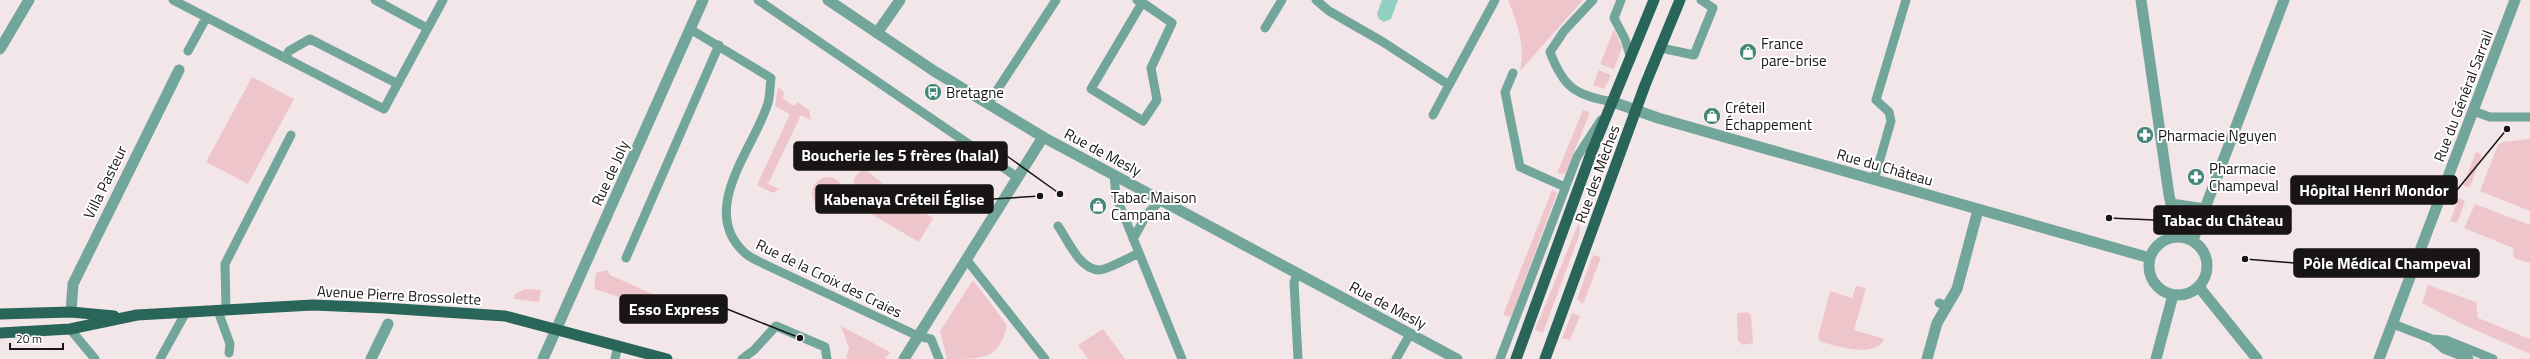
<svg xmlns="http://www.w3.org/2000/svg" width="2530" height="359" viewBox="0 0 2530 359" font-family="'Titillium Web',sans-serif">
	<rect width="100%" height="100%" fill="#f3e6e8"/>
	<path fill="#efc5cc" d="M1508,0H1583L1520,71C1525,43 1518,26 1508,0Z
		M1614,29L1622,47L1614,69L1600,64Z
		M1599,70L1611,75L1604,89L1593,85Z
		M252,77L294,99L248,184L206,162Z
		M778,87L785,93L782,98L794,106L797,102L809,110L811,120L801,115L768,184L779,189L773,193L757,185L790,114L775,106Z
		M1583,110L1590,112L1565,174L1557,173Z
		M1615,136L1616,138L1589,210L1587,204Z
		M2530,139V211L2480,191L2498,145L2503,142Z
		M2476,152L2482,155L2470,187L2463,186Z
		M862,170H866L882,183L883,188L878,194L867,191L863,193L854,186V178Z
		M812 193a16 16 0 1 1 32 0a16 16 0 1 1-32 0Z
		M887,190L933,218L919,242L871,214Z
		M1552,190L1557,193L1511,317L1503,315Z
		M2459,198L2465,201L2457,223L2450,221Z
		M2475,204L2530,225V263L2514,258L2513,248L2464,228Z
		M1579,222L1580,233L1543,333L1535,330Z
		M1593,255L1601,257L1583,304L1577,299Z
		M607,270L610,275L675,304L671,313L594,289L596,273Z
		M973,280L1007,325C999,359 985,359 947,359L940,331Z
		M2428,285L2476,302L2478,318L2530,339V354L2462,324L2422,303Z
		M1856,286L1866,288L1854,330L1884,339C1876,359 1837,346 1821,342L1818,337L1830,291L1852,298Z
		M525,289L541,290L539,302L514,299L515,294Z
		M1747,312L1751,315L1753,343L1743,345L1738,341L1737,316L1738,313Z
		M1572,313L1580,316L1570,340L1562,338Z
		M841,326L890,352L885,359H846L849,348Z
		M1103,329L1125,359H1088L1078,345Z"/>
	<path fill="#92d1c1" d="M1382,0H1398L1391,19L1384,22L1379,19L1377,14Z"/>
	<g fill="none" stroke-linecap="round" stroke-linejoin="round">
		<path stroke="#73a69a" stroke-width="9" d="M173,0L384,109L443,0
			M375,0L427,28
			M758,0L1017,177
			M1137,0L1146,5L1172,23L1151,68L1157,100L1143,121L1091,89L1142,3
			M1316,0L1329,11L1383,42L1449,85L1433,115
			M1593,0L1564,31L1550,52C1564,89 1576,95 1613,102L1611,106
			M1621,0L1614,18L1625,39L1631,59
			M1265,28L1282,0
			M690,29L771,78C770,86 770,95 768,103C755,147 697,210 745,253C750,258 759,261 766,265L918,336L931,339L939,359
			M1661,48L1694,55L1713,8L1701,0
			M188,51L206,18
			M285,58L289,51L310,39L398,84
			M1513,73L1505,92L1520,167L1565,187
			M1449,85L1495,0
			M988,104L1056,0
			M2473,111L2490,117H2530
			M1114,175L1116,196L1182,359
			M1874,180L1891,121L1889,112L1876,100L1906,0
			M1058,226C1068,240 1079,269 1099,270C1107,270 1130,257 1139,253
			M1133,239L1147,214L1161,200
			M626,258L719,45
			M966,259L1045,359
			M1298,273L1294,282L1298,359
			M1939,303L1947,306
			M226,310L225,264L291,135
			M218,311L230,344L229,353
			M2393,324L2432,339L2446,340L2493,359
			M70,329L95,359
			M2432,339L2444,349L2469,359
			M160,359L186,312
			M615,359L618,345
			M742,359L754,350L776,326L825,347L827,359
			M1396,359L1410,334
			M1500,359L1577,157L1601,120"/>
		<path stroke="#73a69a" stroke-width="11" d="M371,359L388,324"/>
		<path stroke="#73a69a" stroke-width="11" d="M2141,0L2169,195L2178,236
			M877,33L900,0
			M0,49L29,0
			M1613,102L1658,118L2150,258
			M2171,204L2205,209
			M2149 266a29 29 0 1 1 58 0a29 29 0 1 1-58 0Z
			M2193,240L2284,0
			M2199,287L2257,359
			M71,312L73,284L179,70
			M543,359L703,0
			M904,359L1043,137
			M1927,359L1937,323L1957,289L1978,210
			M2156,359L2173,295
			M2379,359L2515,0"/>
		<path stroke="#73a69a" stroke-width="11" d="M828,0L934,71L1043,137L1457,359"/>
		<path stroke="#2a6559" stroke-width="11" d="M0,314L71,312L114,316
			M0,333L70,329L137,315L313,305L384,308L505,316L667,359
			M1516,359L1592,151L1654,0
			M1545,359L1645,85L1680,0"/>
	</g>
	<defs>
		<symbol id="shop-disc" viewBox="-11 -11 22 22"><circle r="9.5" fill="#438577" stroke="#fff"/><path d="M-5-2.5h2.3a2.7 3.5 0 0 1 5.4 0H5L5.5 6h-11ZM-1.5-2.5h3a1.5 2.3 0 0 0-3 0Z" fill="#fff"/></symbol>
		<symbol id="bus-disc" viewBox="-11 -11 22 22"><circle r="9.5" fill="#438577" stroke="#fff"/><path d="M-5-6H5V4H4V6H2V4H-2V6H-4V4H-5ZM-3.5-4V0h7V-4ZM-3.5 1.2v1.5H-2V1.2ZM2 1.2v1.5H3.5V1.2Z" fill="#fff"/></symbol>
		<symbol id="pharmacy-disc" viewBox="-11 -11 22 22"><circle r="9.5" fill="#438577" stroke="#fff"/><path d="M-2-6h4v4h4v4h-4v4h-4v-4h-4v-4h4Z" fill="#fff"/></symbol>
	</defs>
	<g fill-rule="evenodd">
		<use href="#shop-disc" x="1738" y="42" width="20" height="20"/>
		<use href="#bus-disc" x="923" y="82" width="20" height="20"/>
		<use href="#shop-disc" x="1702" y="106" width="20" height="20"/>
		<use href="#pharmacy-disc" x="2135" y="125" width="20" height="20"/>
		<use href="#pharmacy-disc" x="2186" y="167" width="20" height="20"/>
		<use href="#shop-disc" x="1088" y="196" width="20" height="20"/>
	</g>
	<g text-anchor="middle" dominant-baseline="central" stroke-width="4" stroke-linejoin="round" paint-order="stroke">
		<g font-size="15" fill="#191515" stroke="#fff" text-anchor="start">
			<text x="1761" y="43">France<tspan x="1761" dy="17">pare-brise</tspan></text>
			<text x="946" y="92">Bretagne</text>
			<text x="1725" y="107">Créteil<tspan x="1725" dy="17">Échappement</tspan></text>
			<text x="2158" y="135">Pharmacie Nguyen</text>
			<text x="2209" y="168">Pharmacie<tspan x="2209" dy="17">Champeval</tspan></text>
			<text x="1111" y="197">Tabac Maison<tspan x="1111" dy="17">Campana</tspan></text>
		</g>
		<g font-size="15" fill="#191515" stroke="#fff">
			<text transform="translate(2463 96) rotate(-69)">Rue du Général Sarrail</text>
			<text transform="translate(1103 152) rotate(28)">Rue de Mesly</text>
			<text transform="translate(1885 167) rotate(16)">Rue du Château</text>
			<text transform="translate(610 173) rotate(-66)">Rue de Joly</text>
			<text transform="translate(1597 174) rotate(-70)">Rue des Mèches</text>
			<text transform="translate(105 182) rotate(-64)">Villa Pasteur</text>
			<text transform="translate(829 278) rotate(26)">Rue de la Croix des Craies</text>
			<text transform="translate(399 295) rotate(3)">Avenue Pierre Brossolette</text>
			<text transform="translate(1388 305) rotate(28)">Rue de Mesly</text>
		</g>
	</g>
	<path fill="none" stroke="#191515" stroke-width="1.5" d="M1060 194L1007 156M2507 129L2457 190M1040 196L993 199M2109 218L2154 220M2245 259L2294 263M800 338L727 309"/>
	<g fill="#191515" stroke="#fff" stroke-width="1.5">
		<circle cx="1060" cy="194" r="4"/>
		<circle cx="2507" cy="129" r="4"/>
		<circle cx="1040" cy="196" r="4"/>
		<circle cx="2109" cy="218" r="4"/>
		<circle cx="2245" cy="259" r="4"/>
		<circle cx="800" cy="338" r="4"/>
	</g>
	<g fill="#191515" stroke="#191515" stroke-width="1.5">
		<rect x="794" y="142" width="213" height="28" rx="4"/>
		<rect x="2291" y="176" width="166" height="28" rx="4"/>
		<rect x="816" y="185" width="177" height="28" rx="4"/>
		<rect x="2154" y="206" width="137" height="28" rx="4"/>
		<rect x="2294" y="249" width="185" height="28" rx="4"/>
		<rect x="620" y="295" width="107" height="28" rx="4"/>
	</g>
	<g font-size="16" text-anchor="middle" font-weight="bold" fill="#fff">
		<text x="900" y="161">Boucherie les 5 frères (halal)</text>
		<text x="2374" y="196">Hôpital Henri Mondor</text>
		<text x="904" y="205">Kabenaya Créteil Église</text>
		<text x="2223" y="226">Tabac du Château</text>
		<text x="2387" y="269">Pôle Médical Champeval</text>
		<text x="674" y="315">Esso Express</text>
	</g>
	<path d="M10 343v6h53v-6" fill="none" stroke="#191515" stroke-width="2"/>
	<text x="16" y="343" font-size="12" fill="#191515" stroke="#ffffff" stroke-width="3" paint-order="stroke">20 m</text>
</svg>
